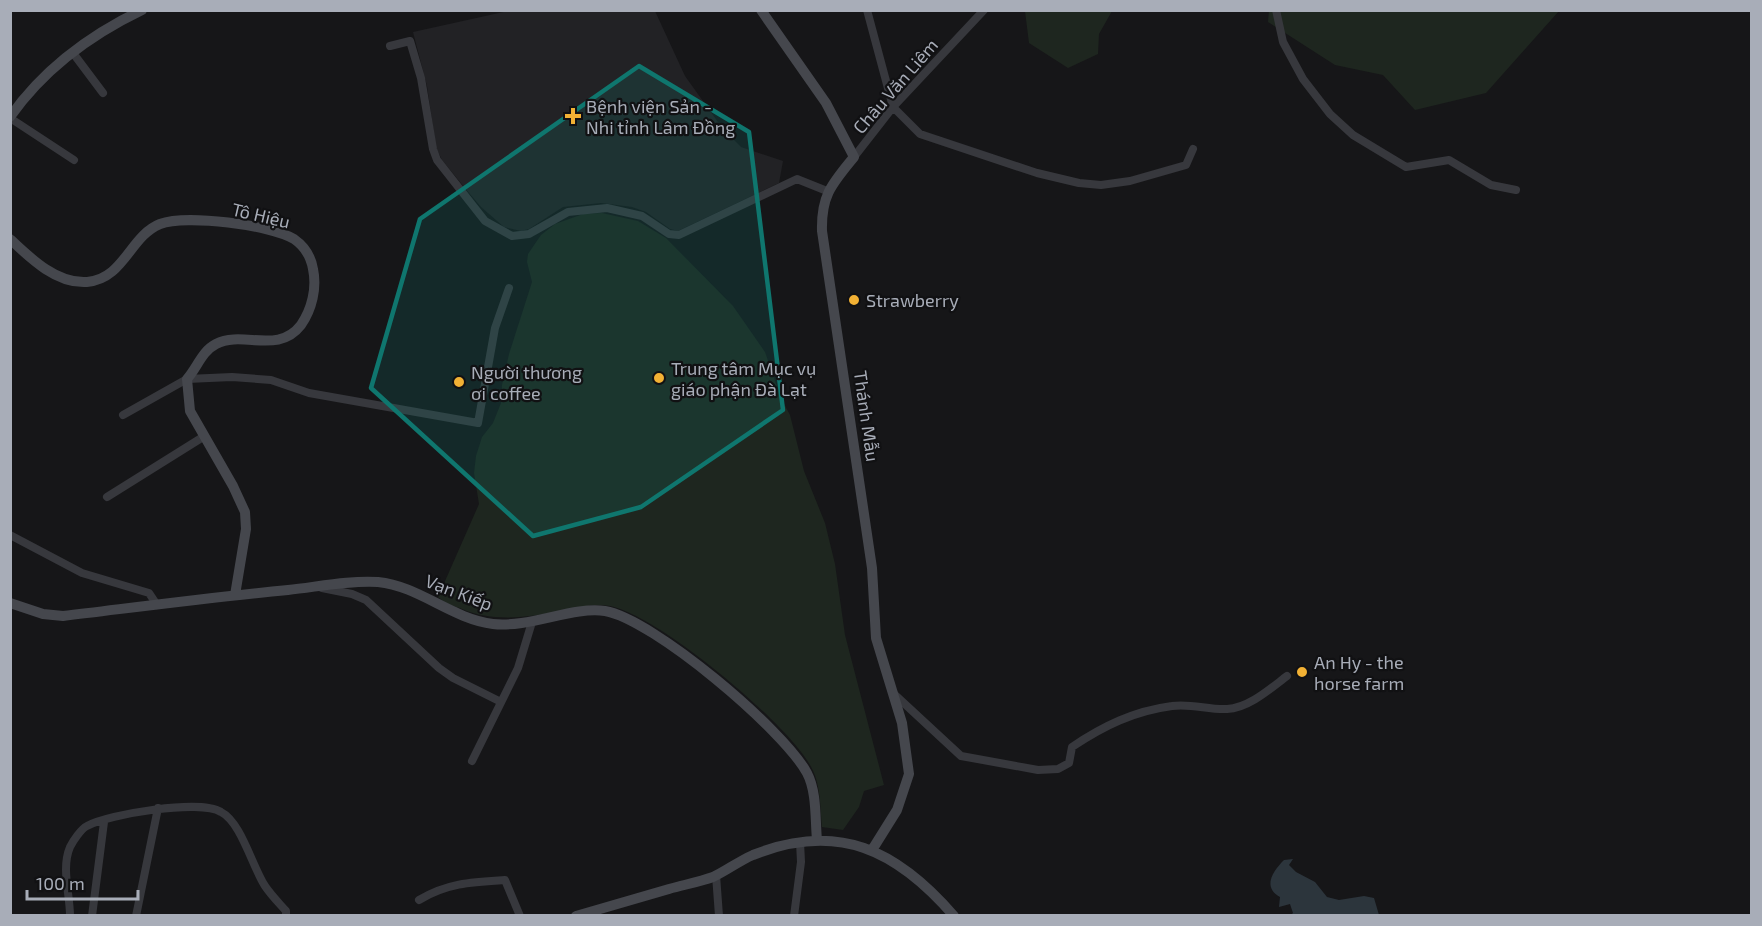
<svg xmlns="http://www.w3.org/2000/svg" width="1762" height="926" viewBox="0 0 1762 926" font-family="'Exo 2',sans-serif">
	<rect width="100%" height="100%" fill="#161618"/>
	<path fill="#222225" d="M508,11H655L685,76L723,129L741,147L783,161L779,183L678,231L670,229L646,212L632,207L601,203L563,207L529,229L521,231L504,227L481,207L464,187L442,160L436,148L427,86L413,32Z"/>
	<path fill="#1e261f" d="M1269,10L1559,11L1486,93L1415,110L1383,75L1335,65L1268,22Z
		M1025,11V10L1112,11L1099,34L1098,54L1068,68L1029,43Z
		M602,213L638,221L666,238L733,306L765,352L781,398L790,415L804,471L825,523L835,564L845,635L884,785L864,791L859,807L843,830L822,827C820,806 821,783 810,765C786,722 658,615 610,606C595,603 579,607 565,610C531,617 495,623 462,609C454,606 444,603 438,597L479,504L474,473L476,456L482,437L493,423L501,403L502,385L509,354L532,282L527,262L528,254L541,235L555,224L583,214Z"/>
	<path fill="#2c353c" d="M1293,859L1289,865L1296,872L1315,882L1327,897L1339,900L1364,896L1374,898L1379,915H1291L1293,913L1290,904L1279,907L1280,897C1262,887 1273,871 1284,860Z"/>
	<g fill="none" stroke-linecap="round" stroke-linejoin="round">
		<path stroke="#37383d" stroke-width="8" d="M867,10L893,107L920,134L1037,173L1079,183L1101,185L1130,181L1186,165L1193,149
			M1276,10L1283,42L1303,79L1330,114L1353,135L1406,167L1449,160L1491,185L1516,190
			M390,46L410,41L421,78L433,149L437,160L485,221L512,236L529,234L568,212L607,208L642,216L669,234L679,235L797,179L827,191
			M73,53L103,93
			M10,118L74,160
			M854,157L893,107L984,10
			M123,415L187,379L232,377L271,380L309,393L478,423L495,328L509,288
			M107,497L203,437
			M10,535L82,573L149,593L157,605
			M322,588L352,594L366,600L439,668L453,678L501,702
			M894,694L961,756L1038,770L1058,769L1069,763L1072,747C1103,726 1134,711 1172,706C1190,703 1209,710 1227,709C1249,708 1271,688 1287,676
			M472,761L518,668L532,622
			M716,875L719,916
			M419,900C447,883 472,882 505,880L520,916
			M70,916C70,894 61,868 70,847C73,841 81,829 87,826C109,814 200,799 221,812C241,822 252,866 265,886C271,895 279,903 286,911V916
			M92,916L104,822
			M136,916L158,808
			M794,916L801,862L800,842"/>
		<path stroke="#45474d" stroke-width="10" d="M761,10L826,103L854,157C832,184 821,195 822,231L872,568L876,638L902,723L909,774L897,810L872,850
			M10,117C43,70 90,35 142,10
			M10,239C31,259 57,284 87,282C124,279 130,236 160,224C186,214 271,225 294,239C304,246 311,257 313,269C317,288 312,309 301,325C278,355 243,330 216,344C202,351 197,368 187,379L190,411L233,486L245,512L246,529L235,595
			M10,603L43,614L63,616C138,607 213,597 288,590C317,587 349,580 378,582C419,586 452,619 493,624C530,628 573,606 605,611C653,619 784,730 807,773C817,792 815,819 817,840
			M576,916C607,907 638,898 669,889C683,885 699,882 713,877C726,871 739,861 753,855C838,821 897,850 954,916"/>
	</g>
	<path fill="#0f766e" fill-opacity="0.2" stroke="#0f766e" stroke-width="4.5" stroke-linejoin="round" d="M639,66L749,132L783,410L641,507L533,536L371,388L420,219Z"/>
	<g fill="#f2b134" stroke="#111113" stroke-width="2">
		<path d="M570 107h6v6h6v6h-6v6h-6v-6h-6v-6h6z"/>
		<circle cx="854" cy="300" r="6"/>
		<circle cx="659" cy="378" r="6"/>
		<circle cx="459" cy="382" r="6"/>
		<circle cx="1302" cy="672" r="6"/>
	</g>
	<g text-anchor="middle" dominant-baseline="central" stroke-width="4.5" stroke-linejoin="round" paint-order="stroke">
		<g font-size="18" fill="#a8adb8" stroke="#111113">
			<text transform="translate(895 86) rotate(-49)">Châu Văn Liêm</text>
			<text transform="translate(261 215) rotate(13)">Tô Hiệu</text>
			<text transform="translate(867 416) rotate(82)">Thánh Mẫu</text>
			<text transform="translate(459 592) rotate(21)">Vạn Kiếp</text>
		</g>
		<g font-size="18" fill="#a8adb8" stroke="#111113" text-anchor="start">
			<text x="586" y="106">Bệnh viện Sản -<tspan x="586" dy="21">Nhi tỉnh Lâm Đồng</tspan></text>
			<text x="866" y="300">Strawberry</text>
			<text x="671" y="368">Trung tâm Mục vụ<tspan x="671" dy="21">giáo phận Đà Lạt</tspan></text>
			<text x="471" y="372">Người thương<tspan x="471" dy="21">ơi coffee</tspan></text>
			<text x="1314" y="662">An Hy - the<tspan x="1314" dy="21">horse farm</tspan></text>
		</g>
	</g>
	<rect width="1762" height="926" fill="none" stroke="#a8adb8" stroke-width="24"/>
	<path d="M27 890v9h111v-9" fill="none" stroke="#a8adb8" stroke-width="3"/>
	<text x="36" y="890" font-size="18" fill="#a8adb8" stroke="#111113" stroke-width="4.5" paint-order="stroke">100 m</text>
</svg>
